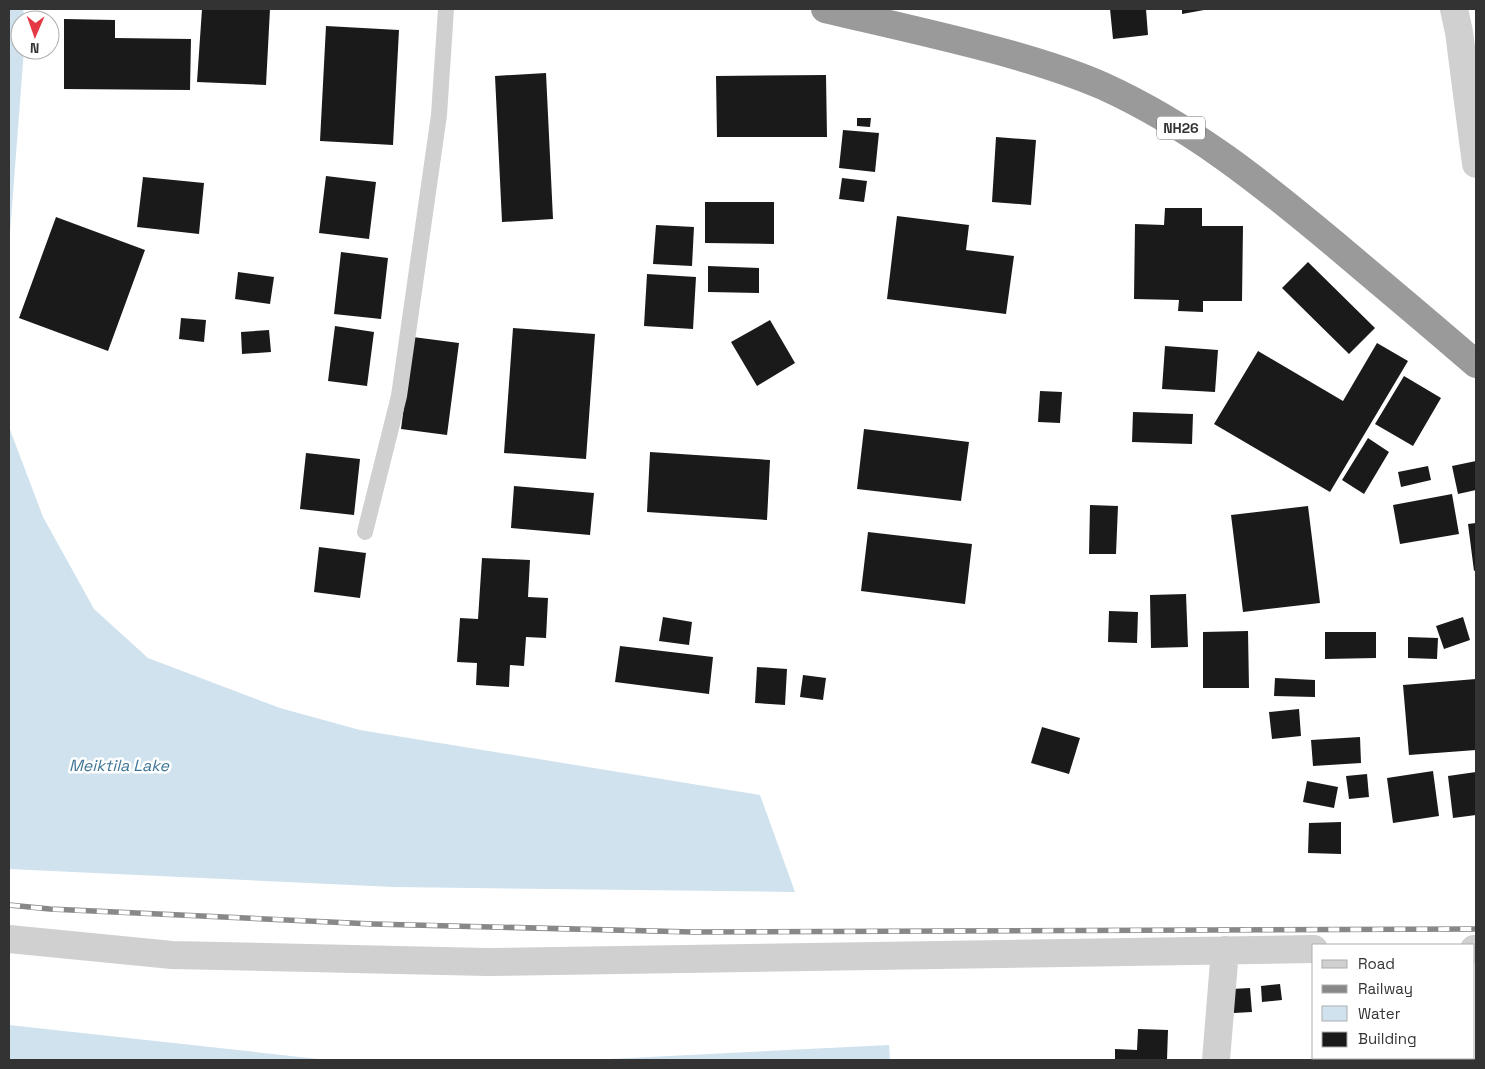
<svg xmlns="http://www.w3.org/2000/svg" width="1485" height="1069" viewBox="0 0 1485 1069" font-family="'Space Grotesk',sans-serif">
	<rect width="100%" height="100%" fill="#fff"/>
	<path fill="#cfe2ee" d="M9,9H23L25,20H20V50H24L9,246Z
		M9,427L43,517L94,609L148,658L280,708L360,730L760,795L795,892L394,887L9,869Z
		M9,1025L328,1060H9Z
		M889,1045L890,1060H590Z"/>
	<path fill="#1a1a1a" d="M202,9H270L266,85L197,82Z
		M1110,9H1146L1148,35L1113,39Z
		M1182,9H1204V10L1182,14Z
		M64,19L115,20V38L191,39L190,90L64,89Z
		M326,26L399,30L393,145L320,141Z
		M546,73L553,219L502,222L495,76Z
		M826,75L827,137H717L716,76Z
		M857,118H871L870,127L857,126Z
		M843,130L879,133L875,172L839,168Z
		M996,137L1036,140L1031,205L992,202Z
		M326,176L376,182L369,239L319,233Z
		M143,177L204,183L199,234L137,227Z
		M842,178L867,181L864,202L839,199Z
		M705,202H774V244L705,243Z
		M1165,208H1202V226H1243L1242,301H1203V312L1178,311L1179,300L1134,299L1135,224L1164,225Z
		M897,216L969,225L966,250L1014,256L1006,314L887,299Z
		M56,217L145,250L108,351L19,318Z
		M656,225L694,227L692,266L653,264Z
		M341,252L388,258L381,319L334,314Z
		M1308,262L1375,328L1349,354L1282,288Z
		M708,266L759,268V293L708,292Z
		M238,272L274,277L270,304L235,299Z
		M647,274L696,277L693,329L644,326Z
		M181,318L206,320L204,342L179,339Z
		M770,320L795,363L757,386L731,342Z
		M335,326L374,332L367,386L328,381Z
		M513,328L595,334L586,459L504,453Z
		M269,330L271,352L242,354L241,332Z
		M413,337L459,343L447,435L401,429Z
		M1377,343L1408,361L1330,492L1214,424L1258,351L1343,401Z
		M1165,346L1218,350L1215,392L1162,389Z
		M1404,376L1441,398L1413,446L1375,424Z
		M1040,391L1062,392L1060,423L1038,422Z
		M1133,412L1193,414L1192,444L1132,442Z
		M864,429L969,442L961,501L857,489Z
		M1368,438L1389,452L1364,494L1342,480Z
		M650,452L770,460L767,520L647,512Z
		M306,453L360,459L354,515L300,509Z
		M1476,461V490L1458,494L1452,466Z
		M1428,466L1431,480L1401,487L1398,472Z
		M514,486L594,493L590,535L511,528Z
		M1452,494L1459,534L1400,544L1393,505Z
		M1090,505L1118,506L1116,554H1089Z
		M1308,506L1320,603L1243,612L1231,515Z
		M1476,523V570L1474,571L1468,524Z
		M868,532L972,544L965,604L861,591Z
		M319,547L366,553L360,598L314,592Z
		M482,558L530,560L528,597L548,598L546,638L526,637L524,666L510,665L509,687L476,685L477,663L457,662L460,618L478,619Z
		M1186,594L1188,647L1151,648L1150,595Z
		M1109,611L1138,612L1137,643L1108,642Z
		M663,617L692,622L689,645L659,641Z
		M1463,617L1470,640L1444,649L1436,626Z
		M1248,631L1249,688H1203V632Z
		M1325,632H1376V658L1325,659Z
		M1408,637L1438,638L1437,659L1408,658Z
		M620,646L713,657L709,694L615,682Z
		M757,667L787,669L785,705L755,703Z
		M803,675L826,678L823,700L800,697Z
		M1275,678L1315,680V697L1274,696Z
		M1476,679V750L1409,755L1403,685Z
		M1299,709L1301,736L1272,739L1269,712Z
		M1042,727L1080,738L1069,774L1031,763Z
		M1360,737L1361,763L1313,766L1311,740Z
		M1433,771L1439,816L1393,823L1387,778Z
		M1476,772V815L1453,818L1448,776Z
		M1367,774L1369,797L1349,799L1346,776Z
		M1307,781L1338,787L1334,808L1303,802Z
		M1341,822V854L1308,853L1309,823Z
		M1280,984L1282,1000L1262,1002L1261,986Z
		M1250,988L1252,1012L1234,1013L1232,989Z
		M1138,1029L1168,1030L1167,1060H1115V1049L1137,1050Z"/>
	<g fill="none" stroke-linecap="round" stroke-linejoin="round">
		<path stroke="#d0d0d0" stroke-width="16" d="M365,532L399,396L439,115L446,9"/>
		<path stroke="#d0d0d0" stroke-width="28" d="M1454,9L1459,32L1476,164
			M9,939L172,955L487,962L1314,949
			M1474,949H1476
			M1216,1060L1225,950"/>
		<path stroke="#9a9a9a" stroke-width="28" d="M825,9C876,21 926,32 976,45C1019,56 1062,68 1103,86C1191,126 1263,184 1337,246C1383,285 1430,324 1476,364"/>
		<defs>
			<path id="rail" d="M9,905L50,909L373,924L693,932L1476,929"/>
		</defs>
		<use href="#rail" stroke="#888" stroke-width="5.5"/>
		<use href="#rail" stroke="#fff" stroke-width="4" stroke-dasharray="11" stroke-linecap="butt"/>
	</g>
	<g text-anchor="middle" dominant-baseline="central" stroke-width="5" stroke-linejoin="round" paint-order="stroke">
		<rect fill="#fff" stroke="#707070" stroke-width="1" x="1157" y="116.5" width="48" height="23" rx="4"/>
		<g font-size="14" font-weight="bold" fill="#333">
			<text x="1181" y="128">NH26</text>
		</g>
		<g font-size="16" font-style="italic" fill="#3f7597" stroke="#fff">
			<text x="119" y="765">Meiktila Lake</text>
		</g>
	</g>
	<rect width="1485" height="1069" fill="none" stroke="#333333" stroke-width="20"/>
	<rect x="1312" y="944" width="162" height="115" fill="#ffffff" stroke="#adadad"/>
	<rect x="1322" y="960" width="25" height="8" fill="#d0d0d0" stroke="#adadad"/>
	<text x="1358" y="969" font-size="15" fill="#333333">Road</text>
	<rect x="1322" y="985" width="25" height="8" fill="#888888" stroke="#adadad"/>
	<text x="1358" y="994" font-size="15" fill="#333333">Railway</text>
	<rect x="1322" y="1006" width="25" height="15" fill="#cfe2ee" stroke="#adadad"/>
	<text x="1358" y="1019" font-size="15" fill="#333333">Water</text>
	<rect x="1322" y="1032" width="25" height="15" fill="#1a1a1a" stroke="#adadad"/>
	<text x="1358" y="1044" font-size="15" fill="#333333">Building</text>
	<g transform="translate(35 35) rotate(182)"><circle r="24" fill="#ffffff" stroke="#adadad"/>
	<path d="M0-4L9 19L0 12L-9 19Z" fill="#e63946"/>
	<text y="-8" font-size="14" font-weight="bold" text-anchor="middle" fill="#333333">N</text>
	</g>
</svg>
